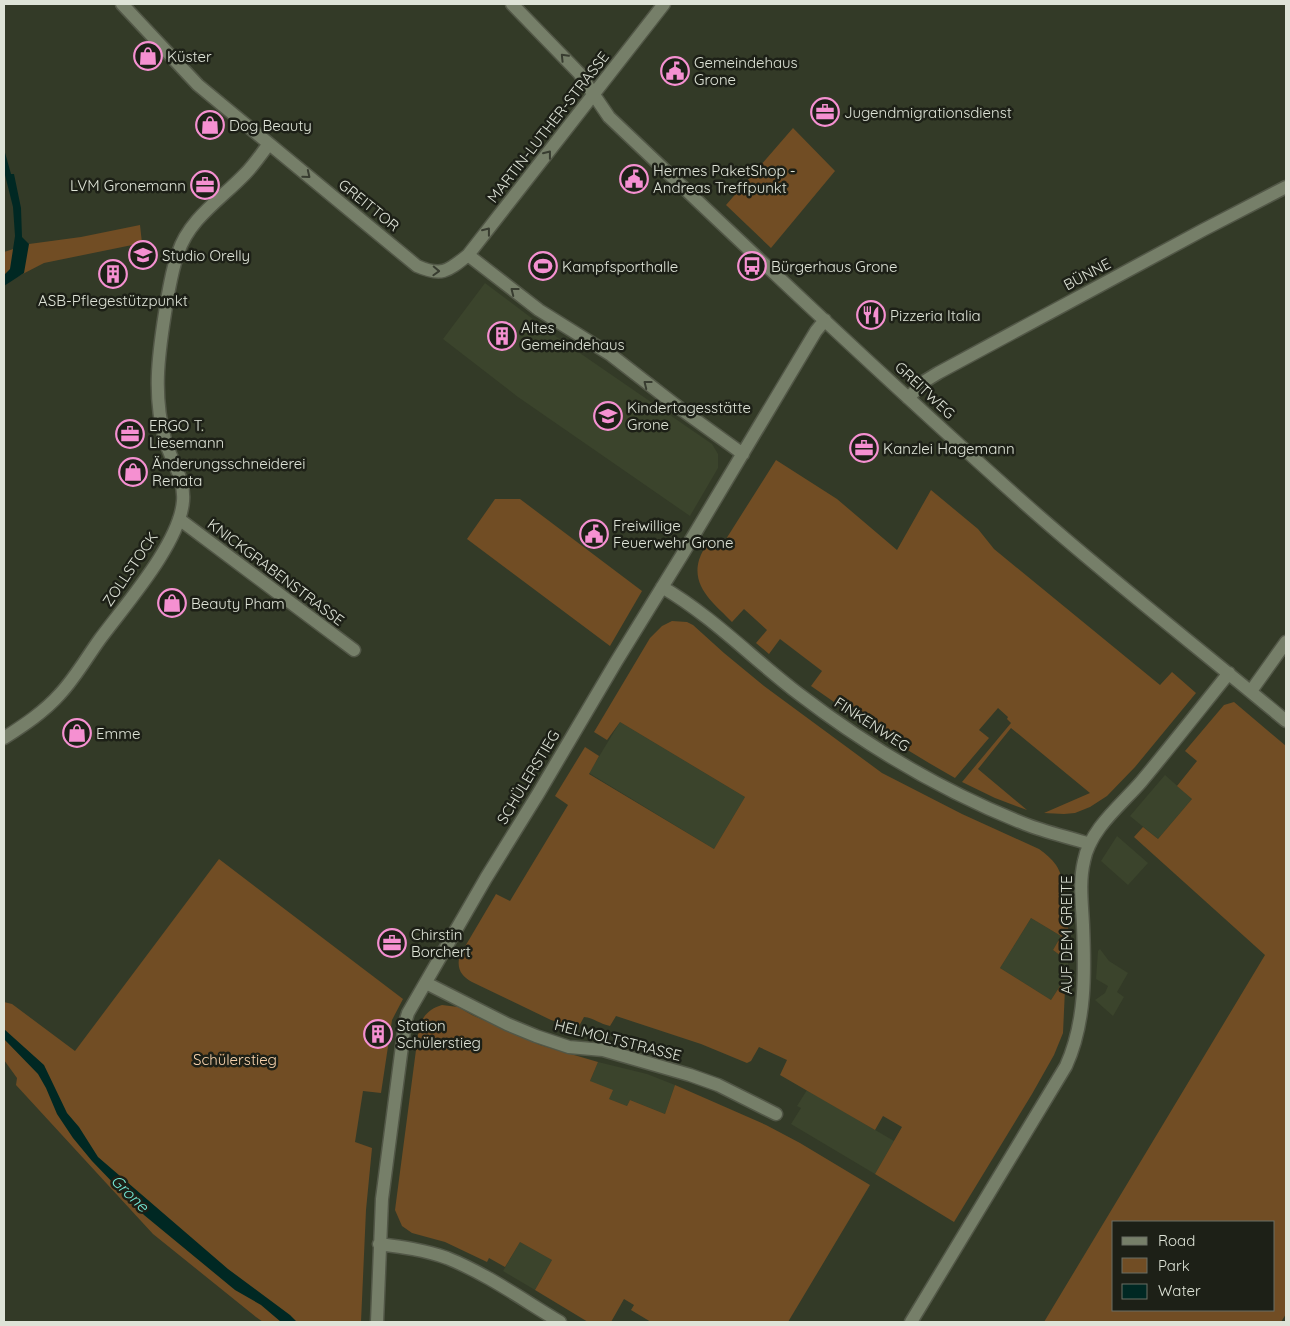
<svg xmlns="http://www.w3.org/2000/svg" width="1290" height="1326" viewBox="0 0 1290 1326" font-family="Quicksand,sans-serif">
	<rect width="100%" height="100%" fill="#333a27"/>
	<path fill="#3b442c" d="M485,283L558,338L712,444L718,454V468L690,516L518,397L443,339Z
		M620,722L745,797L714,849L589,773Z
		M1165,775L1192,799L1158,839L1130,816Z
		M1117,836L1148,863L1128,885L1101,861Z
		M1031,918L1061,936L1053,950L1061,956L1068,954V978L1065,989L1060,986L1051,1000L1000,968Z
		M1100,949L1109,961L1128,973L1117,992L1124,997L1113,1016L1095,1000L1105,993L1108,986L1096,979L1098,951Z
		M598,1062L647,1074L675,1085L665,1114L630,1100L627,1106L609,1099L590,1081Z
		M807,1090L894,1141L875,1174L791,1124L801,1108L797,1106Z
		M520,1242L552,1260L535,1290L503,1271Z"/>
	<path fill="#714d24" fill-rule="evenodd" d="M793,128L835,171L771,248L726,205Z
		M140,225L142,243L44,263L11,280L4,286V252L29,244L81,237Z
		M776,460L837,499L897,550L931,490L978,529L994,549L1160,685L1172,672L1196,693L1135,767L1107,796L1090,807L1075,813L1064,814L1044,813L1090,793L1011,728L978,769L1027,810L995,798L962,782L1011,723L1007,719L1008,717L998,708L979,730L989,738L955,778C905,750 858,719 811,686L822,671L780,639L769,654L756,643L767,630L744,609L732,622C716,605 691,588 699,560C701,553 706,546 709,539L721,547Z
		M495,499H520L642,591L610,646L467,539Z
		M672,621L687,622L693,625L724,653L764,686L882,773L962,814L1039,849C1046,854 1052,859 1056,865C1069,885 1069,931 1068,954L1061,956L1053,950L1061,936L1031,918L1000,968L1051,1000L1060,986L1065,989L1063,1033L1054,1055L1032,1094L954,1222L875,1174L902,1127L883,1116L875,1130L780,1075L787,1060L759,1047L751,1061L747,1063L701,1044L616,1016L610,1026C600,1024 594,1018 584,1017L578,1028L551,1020L472,982C461,976 456,968 460,955L496,894L510,901L568,805L555,796L585,747L599,756L589,774L714,849L745,797L620,722L607,740L594,732L650,638L662,626Z
		M1234,702L1286,746V1314L1281,1322H1044L1265,955L1134,837L1143,827L1158,839L1192,799L1177,786L1197,761L1185,751L1224,705ZM1114,1222H1274V1310H1114Z
		M219,859L403,999L392,1020L381,1093L363,1091L355,1142L372,1148L366,1210L361,1322H263L256,1317L153,1234L16,1085L17,1078L4,1060V1002L12,1004L75,1051Z
		M442,1005L458,1007L472,1015L540,1045L598,1062L590,1081L613,1090L609,1099L627,1106L630,1100L665,1114L675,1085L766,1125L800,1143L870,1185L788,1322H651L631,1310L634,1305L624,1299L611,1322H588L535,1290L552,1260L520,1242L505,1267L489,1258L487,1262L445,1242L412,1233L402,1226L395,1210L419,1027C423,1015 431,1008 442,1005Z"/>
	<path fill="#002823" d="M4,149L11,174H14L21,208L22,237L29,244L24,273L4,286V275L10,269L15,236L13,207L4,171Z
		M4,1029L44,1065L67,1113L79,1127L98,1157L228,1269L290,1315L297,1322H281L261,1305L235,1290L144,1215L92,1161L73,1138L57,1114L46,1088L38,1074L4,1039Z"/>
	<g fill="none" stroke-linecap="round" stroke-linejoin="round">
		<defs>
			<path id="minor" d="M122,4L198,85L417,266C442,277 448,271 468,255L664,4
				M512,4L579,73L609,117C746,247 883,377 1023,502C1108,578 1199,648 1286,721
				M468,255L539,310L611,355L682,410L743,454
				M908,398L925,381L938,373L1203,230L1286,187
				M179,519L354,650
				M662,587C712,616 753,659 799,694C868,747 944,792 1025,824C1045,832 1068,837 1090,844
				M1251,691L1286,642
				M4,738C24,725 44,712 60,694C75,678 87,657 100,639C125,605 180,543 183,501C185,478 171,461 165,440C153,396 158,357 165,313C168,293 171,273 178,253C189,219 221,199 245,174C254,165 261,154 269,144
				M426,983L507,1024L536,1036L569,1047L603,1050L690,1075L718,1085L776,1114
				M379,1244C402,1247 425,1250 447,1258C487,1274 523,1300 560,1322
				M377,1322L382,1199L405,1023L408,1013L486,878L538,794L616,662L682,555L816,331L825,320
				M911,1322L1066,1066C1086,1022 1085,972 1083,925C1082,903 1079,882 1084,861C1090,829 1121,805 1141,782C1171,746 1200,709 1229,673"/>
		</defs>
		<use href="#minor" stroke="#525747" stroke-width="15"/>
		<use href="#minor" stroke="#767f69" stroke-width="12"/>
	</g>
	<defs><path id="oneway-chevron" d="M-2-3.5L2.5 0L-2 3.5" fill="none" stroke-width="1.6" stroke-linecap="round" stroke-linejoin="round" transform="scale(1.25)"/></defs>
	<g stroke="#383c30">
		<use href="#oneway-chevron" transform="translate(564 57) rotate(-134)"/>
		<use href="#oneway-chevron" transform="translate(548 154) rotate(-52)"/>
		<use href="#oneway-chevron" transform="translate(307 175) rotate(39)"/>
		<use href="#oneway-chevron" transform="translate(487 231) rotate(-52)"/>
		<use href="#oneway-chevron" transform="translate(436 271) rotate(2)"/>
		<use href="#oneway-chevron" transform="translate(514 291) rotate(-142)"/>
		<use href="#oneway-chevron" transform="translate(647 384) rotate(-142)"/>
	</g>
	<defs>
		<symbol id="shop-ring" viewBox="-11 -11 22 22"><circle r="9.5" fill="#1d2017" stroke="#f590d1" stroke-width="1.5"/><path d="M-5-2.5h2.3a2.7 3.5 0 0 1 5.4 0H5L5.5 6h-11ZM-1.5-2.5h3a1.5 2.3 0 0 0-3 0Z" fill="#f590d1"/></symbol>
		<symbol id="civic-ring" viewBox="-11 -11 22 22"><circle r="9.5" fill="#1d2017" stroke="#f590d1" stroke-width="1.5"/><path d="M-.6-6.5H3V-4.5H.6V-3L4-1V1h2V6H-6V1h2V-1L-.6-3ZM-1.2 2.5V6h2.4V2.5Z" fill="#f590d1"/></symbol>
		<symbol id="office-ring" viewBox="-11 -11 22 22"><circle r="9.5" fill="#1d2017" stroke="#f590d1" stroke-width="1.5"/><path d="M-6-3h4V-5.5h4V-3h4V5H-6ZM-1-4.5V-3h2v-1.5ZM-6 0V1H6V0Z" fill="#f590d1"/></symbol>
		<symbol id="university-ring" viewBox="-11 -11 22 22"><circle r="9.5" fill="#1d2017" stroke="#f590d1" stroke-width="1.5"/><path d="M0-5L7-2L0 1L-7-2ZM-4 1L0 2.5L4 1V4Q0 6-4 4Z" fill="#f590d1"/></symbol>
		<symbol id="stadium-ring" viewBox="-11 -11 22 22"><circle r="9.5" fill="#1d2017" stroke="#f590d1" stroke-width="1.5"/><path d="M0-5a6.5 5 0 1 0 0 10a6.5 5 0 1 0 0-10ZM-3.5-1.8h7v3.6h-7Z" fill="#f590d1"/></symbol>
		<symbol id="bus-ring" viewBox="-11 -11 22 22"><circle r="9.5" fill="#1d2017" stroke="#f590d1" stroke-width="1.5"/><path d="M-5-6H5V4H4V6H2V4H-2V6H-4V4H-5ZM-3.5-4V0h7V-4ZM-3.5 1.2v1.5H-2V1.2ZM2 1.2v1.5H3.5V1.2Z" fill="#f590d1"/></symbol>
		<symbol id="building-ring" viewBox="-11 -11 22 22"><circle r="9.5" fill="#1d2017" stroke="#f590d1" stroke-width="1.5"/><path d="M-4-6H4V6H1V3H-1V6H-4ZM-2.5-4.3h1.7v1.8h-1.7ZM.8-4.3h1.7v1.8H.8ZM-2.5-1h1.7V.8h-1.7ZM.8-1h1.7V.8H.8Z" fill="#f590d1"/></symbol>
		<symbol id="restaurant-ring" viewBox="-11 -11 22 22"><circle r="9.5" fill="#1d2017" stroke="#f590d1" stroke-width="1.5"/><path d="M-5-6h1v4h1v-4h1v4h1v-4h1v5L-1.5 .5V6h-2V.5L-5-1ZM5-6V6H3V1.5H1.5Q1.5-4 5-6Z" fill="#f590d1"/></symbol>
		<symbol id="school-ring" viewBox="-11 -11 22 22"><circle r="9.5" fill="#1d2017" stroke="#f590d1" stroke-width="1.5"/><path d="M0-5L7-2L0 1L-7-2ZM-4 1L0 2.5L4 1V4Q0 6-4 4Z" fill="#f590d1"/></symbol>
	</defs>
	<g fill-rule="evenodd">
		<use href="#shop-ring" x="132" y="40" width="32" height="32"/>
		<use href="#civic-ring" x="659" y="55" width="32" height="32"/>
		<use href="#office-ring" x="809" y="96" width="32" height="32"/>
		<use href="#shop-ring" x="194" y="109" width="32" height="32"/>
		<use href="#civic-ring" x="618" y="163" width="32" height="32"/>
		<use href="#office-ring" x="189" y="169" width="32" height="32"/>
		<use href="#university-ring" x="127" y="239" width="32" height="32"/>
		<use href="#stadium-ring" x="527" y="250" width="32" height="32"/>
		<use href="#bus-ring" x="736" y="250" width="32" height="32"/>
		<use href="#building-ring" x="97" y="258" width="32" height="32"/>
		<use href="#restaurant-ring" x="855" y="299" width="32" height="32"/>
		<use href="#building-ring" x="486" y="320" width="32" height="32"/>
		<use href="#school-ring" x="592" y="400" width="32" height="32"/>
		<use href="#office-ring" x="114" y="418" width="32" height="32"/>
		<use href="#office-ring" x="848" y="432" width="32" height="32"/>
		<use href="#shop-ring" x="117" y="456" width="32" height="32"/>
		<use href="#civic-ring" x="578" y="518" width="32" height="32"/>
		<use href="#shop-ring" x="156" y="587" width="32" height="32"/>
		<use href="#shop-ring" x="61" y="717" width="32" height="32"/>
		<use href="#office-ring" x="376" y="927" width="32" height="32"/>
		<use href="#building-ring" x="362" y="1018" width="32" height="32"/>
	</g>
	<g text-anchor="middle" dominant-baseline="central" stroke-width="5" stroke-linejoin="round" paint-order="stroke">
		<g font-size="15" fill="#dee3d7" stroke="#1d2017" text-anchor="start">
			<text x="167" y="56">Küster</text>
			<text x="694" y="62">Gemeindehaus<tspan x="694" dy="17">Grone</tspan></text>
			<text x="844" y="112">Jugendmigrationsdienst</text>
			<text x="229" y="125">Dog Beauty</text>
			<text x="653" y="170">Hermes PaketShop -<tspan x="653" dy="17">Andreas Treffpunkt</tspan></text>
			<text x="186" y="185" text-anchor="end">LVM Gronemann</text>
			<text x="162" y="255">Studio Orelly</text>
			<text x="562" y="266">Kampfsporthalle</text>
			<text x="771" y="266">Bürgerhaus Grone</text>
			<text x="113" y="300" text-anchor="middle">ASB-Pflegestützpunkt</text>
			<text x="890" y="315">Pizzeria Italia</text>
			<text x="521" y="327">Altes<tspan x="521" dy="17">Gemeindehaus</tspan></text>
			<text x="627" y="407">Kindertagesstätte<tspan x="627" dy="17">Grone</tspan></text>
			<text x="149" y="425">ERGO T.<tspan x="149" dy="17">Liesemann</tspan></text>
			<text x="883" y="448">Kanzlei Hagemann</text>
			<text x="152" y="463">Änderungsschneiderei<tspan x="152" dy="17">Renata</tspan></text>
			<text x="613" y="525">Freiwillige<tspan x="613" dy="17">Feuerwehr Grone</tspan></text>
			<text x="191" y="603">Beauty Pham</text>
			<text x="96" y="733">Emme</text>
			<text x="411" y="934">Chirstin<tspan x="411" dy="17">Borchert</tspan></text>
			<text x="397" y="1025">Station<tspan x="397" dy="17">Schülerstieg</tspan></text>
		</g>
		<g font-size="15" fill="#dee3d7" stroke="#1d2017">
			<text transform="translate(548 127) rotate(-52)">MARTIN-LUTHER-STRASSE</text>
			<text transform="translate(369 205) rotate(39)">GREITTOR</text>
			<text transform="translate(1087 274) rotate(-28)">BÜNNE</text>
			<text transform="translate(925 390) rotate(43)">GREITWEG</text>
			<text transform="translate(130 569) rotate(-56)">ZOLLSTOCK</text>
			<text transform="translate(276 572) rotate(37)">KNICKGRABENSTRASSE</text>
			<text transform="translate(872 724) rotate(33)">FINKENWEG</text>
			<text transform="translate(528 777) rotate(-59)">SCHÜLERSTIEG</text>
			<text transform="translate(1066 935) rotate(-90)">AUF DEM GREITE</text>
			<text transform="translate(618 1040) rotate(14)">HELMOLTSTRASSE</text>
		</g>
		<g font-size="15" fill="#fad4ae" stroke="#1d2017">
			<text x="235" y="1059">Schülerstieg</text>
		</g>
		<g font-size="16" font-style="italic" fill="#73e7d4" stroke="#1d2017">
			<text transform="translate(130 1193) rotate(44)">Grone</text>
		</g>
	</g>
	<rect width="1290" height="1326" fill="none" stroke="#dee3d7" stroke-width="10"/>
	<rect x="1112" y="1221" width="162" height="90" fill="#1d2017" stroke="#6a6e64"/>
	<rect x="1122" y="1237" width="25" height="8" fill="#767f69" stroke="#6a6e64"/>
	<text x="1158" y="1246" font-size="15" fill="#dee3d7">Road</text>
	<rect x="1122" y="1258" width="25" height="15" fill="#714d24" stroke="#6a6e64"/>
	<text x="1158" y="1271" font-size="15" fill="#dee3d7">Park</text>
	<rect x="1122" y="1284" width="25" height="15" fill="#002823" stroke="#6a6e64"/>
	<text x="1158" y="1296" font-size="15" fill="#dee3d7">Water</text>
</svg>
